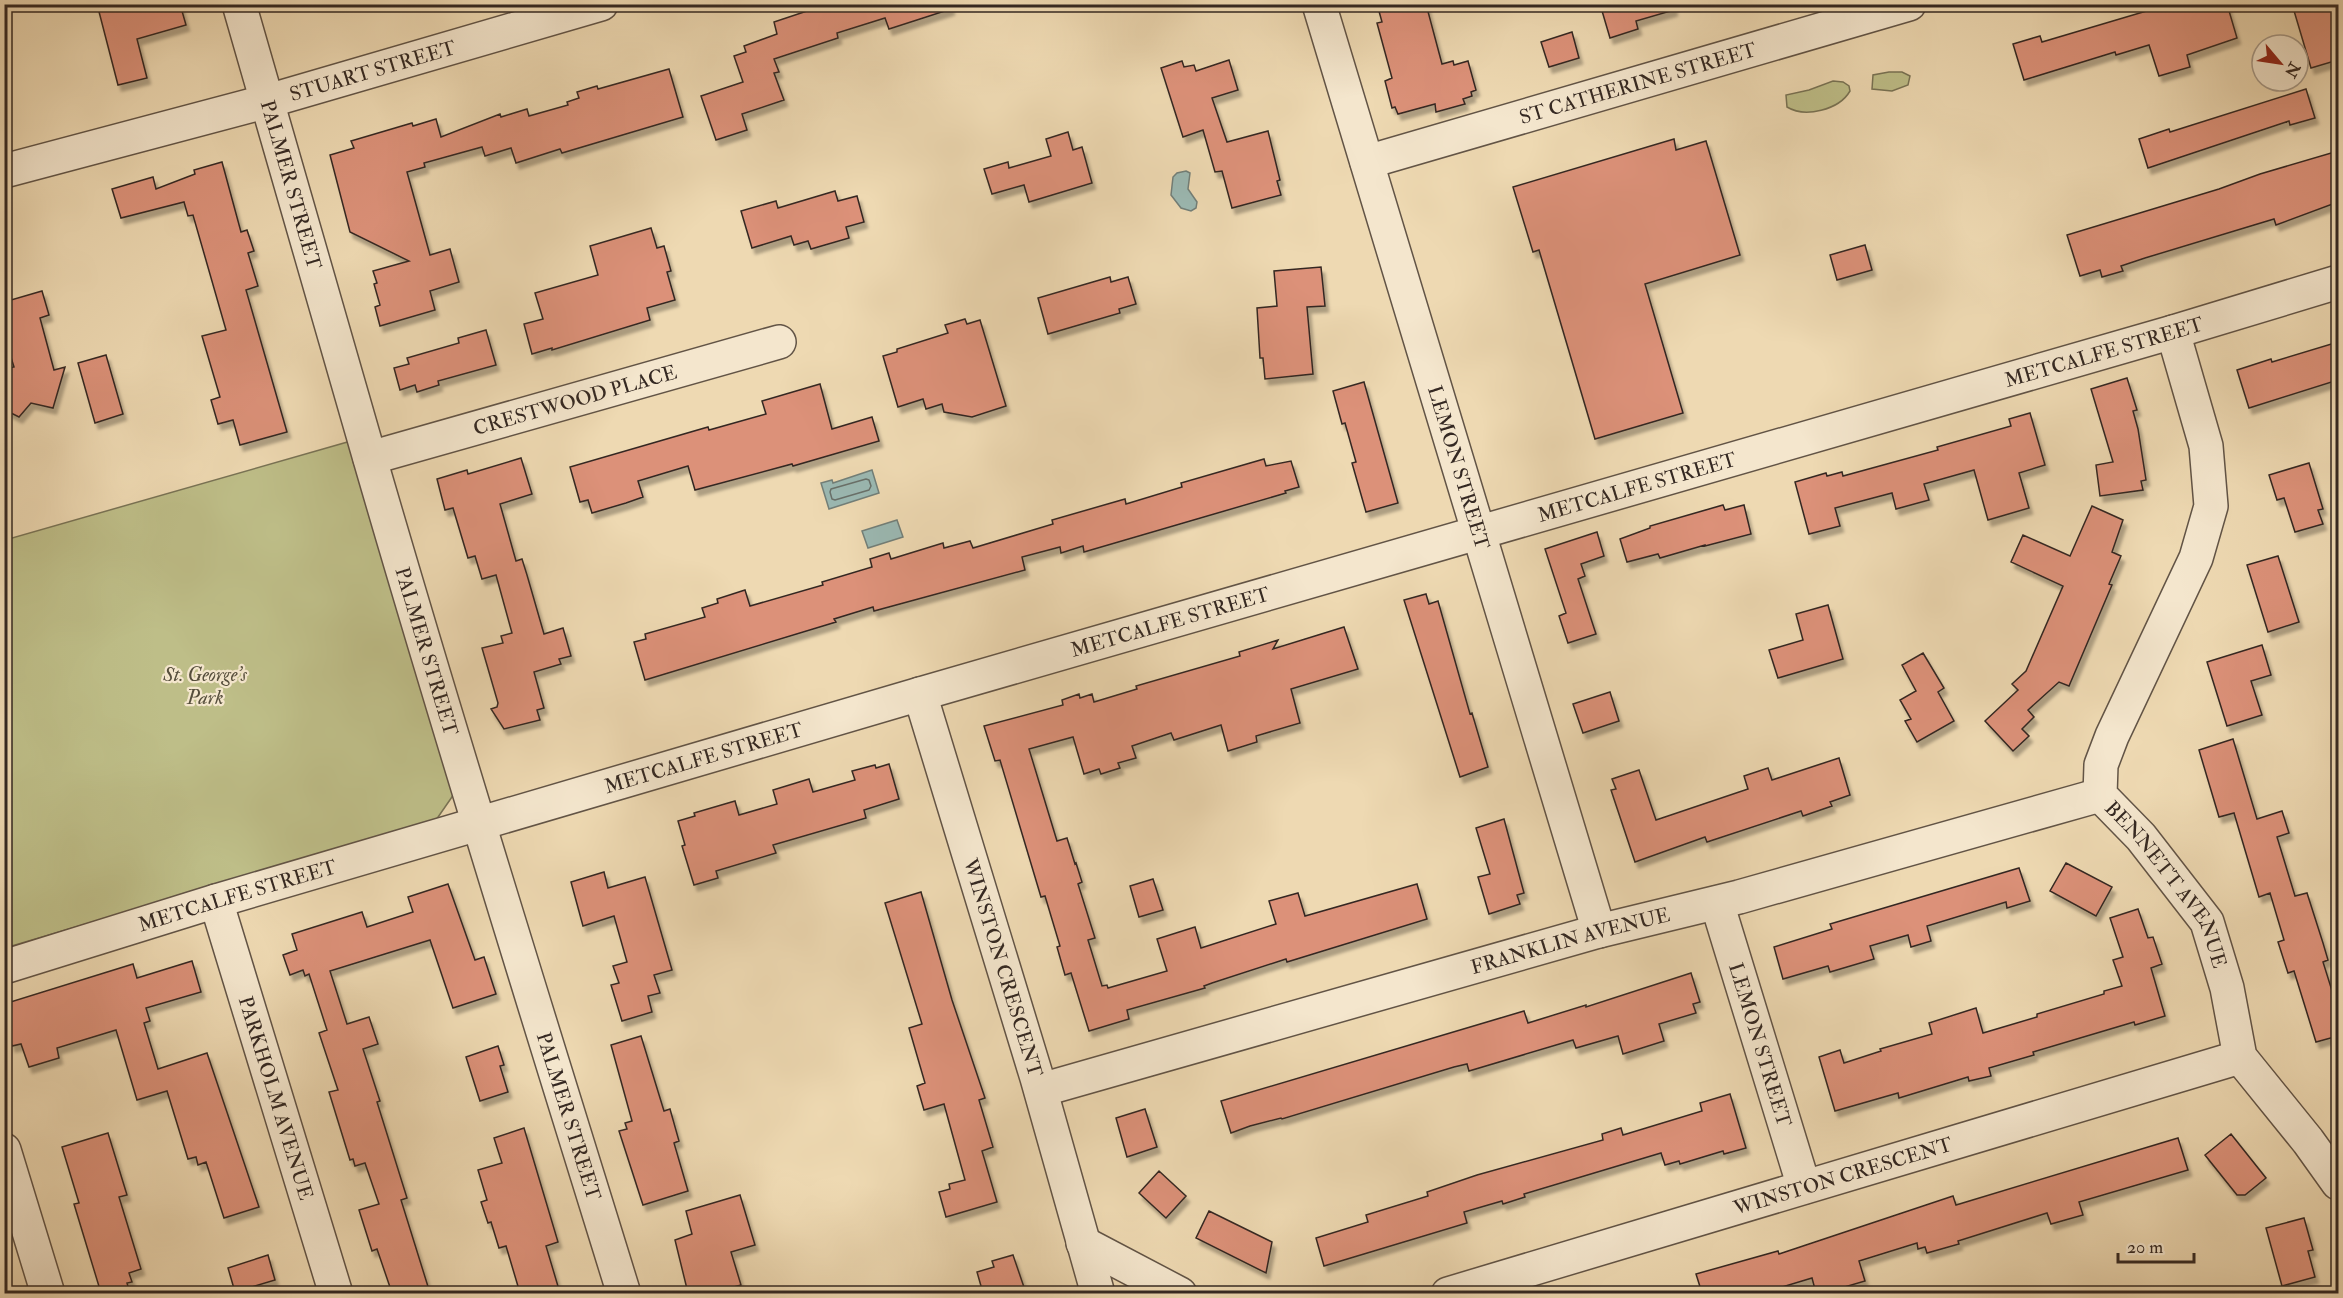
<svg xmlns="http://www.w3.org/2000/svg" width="2343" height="1298" viewBox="0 0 2343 1298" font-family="'IM FELL Double Pica',serif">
	<defs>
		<filter id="shadow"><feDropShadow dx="3.5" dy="6" stdDeviation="1.5" flood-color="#0004"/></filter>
	</defs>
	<rect width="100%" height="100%" fill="#eed9b2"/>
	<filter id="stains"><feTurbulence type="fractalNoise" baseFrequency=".00333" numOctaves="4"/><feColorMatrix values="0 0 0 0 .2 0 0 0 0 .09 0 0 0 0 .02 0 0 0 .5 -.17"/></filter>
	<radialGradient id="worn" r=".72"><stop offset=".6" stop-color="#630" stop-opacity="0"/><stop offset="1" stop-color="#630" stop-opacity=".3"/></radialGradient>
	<path fill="#bebe88" stroke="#797355" stroke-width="1.5" d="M1889,72H1902L1910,76L1908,85L1892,91L1872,89L1873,75Z
		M1833,81L1843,82L1849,86L1850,91C1839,110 1805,118 1787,107L1786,95L1809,90Z
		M351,441L454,794L436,820L5,948V540Z"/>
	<path fill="#9bb9b3" stroke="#727f79" stroke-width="1.5" d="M1186,171L1190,173L1188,189L1197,202L1196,208L1191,211L1181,208L1171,195L1173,177L1177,173Z
		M872,470L879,493L829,509L821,483L832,480L833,483Z
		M897,520L903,537L868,548L862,531Z"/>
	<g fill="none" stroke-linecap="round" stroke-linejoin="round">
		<path stroke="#68706a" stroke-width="1.5" d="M866,479L869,480L871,486L869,490L835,500L832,499L830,492L831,489Z"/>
	</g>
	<path fill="#dc9179" stroke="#342822" stroke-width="1.5" filter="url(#shadow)" d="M97,4H180L186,25L137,39L147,78L118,85Z
		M828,4H950L951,9L889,29L885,18L837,33L838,38L774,59L779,72L774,73L784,100L742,114L747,130L716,140L701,96L743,82L734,56L746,52L744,46L777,34L774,22Z
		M1377,4H1426L1442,64L1453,61L1454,65L1468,61L1476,90L1471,92L1472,96L1463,99L1465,104L1436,112L1435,104L1398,114L1395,107L1392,108L1385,81L1392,78L1377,23L1382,22Z
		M1600,4H1673L1674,10L1636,21L1638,29L1610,38Z
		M2170,4H2227L2237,38L2187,55L2190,67L2159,76L2149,45L2116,55L2115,52L2024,80L2013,44L2040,36L2042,42Z
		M2292,4H2338V60L2311,68Z
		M1572,32L1579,58L1549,67L1541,42Z
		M1229,60L1238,90L1212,98L1227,142L1268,131L1280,180L1277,181L1281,195L1232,208L1222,171L1215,172L1203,130L1183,137L1161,68L1182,61L1184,67L1194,65L1196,71Z
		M669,69L683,117L562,153L560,149L516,163L511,148L485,156L482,147L424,163L425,167L407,172L430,255L450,249L459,282L430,291L435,310L380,326L375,307L380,305L374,284L377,283L373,271L409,261L350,232L330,155L354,148L351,141L412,123L413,126L436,119L441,137L500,114L501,117L527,109L529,116L568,105L567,102L579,98L577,92L597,86L598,89Z
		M2306,89L2315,118L2290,125L2289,121L2148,168L2139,139L2169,129L2170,132Z
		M1068,132L1073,150L1082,147L1092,183L1029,202L1024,185L992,194L984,169L1008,162L1009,168L1051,156L1046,139Z
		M1674,139L1676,150L1706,141L1740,255L1645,284L1683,413L1595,439L1539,250L1533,252L1513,187Z
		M2338,151V202L2276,225L2274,219L2145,258L2121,266L2123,271L2102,277L2100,270L2080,276L2067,235L2219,189L2260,174Z
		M222,162L241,232L247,230L254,251L248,253L258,286L246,290L287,432L240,445L233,420L218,424L211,400L220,397L202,336L226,330L193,215L188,216L184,202L121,218L112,189L153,177L156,189L195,174L194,170Z
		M835,191L838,201L857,196L864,222L846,227L849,238L811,249L808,241L794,245L791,236L752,248L741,211L776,201L778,208Z
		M651,228L657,248L664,246L671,271L667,272L675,300L647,308L650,320L552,350V348L532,354L524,324L543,319L535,293L598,275L590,246Z
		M1865,245L1872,270L1837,280L1830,255Z
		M1321,267L1325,306L1307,307L1313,374L1265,379L1263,358H1260L1257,308L1277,306L1274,271Z
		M1110,277L1111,282L1128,277L1136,304L1119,309L1120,313L1048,334L1038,298Z
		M42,291L49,315L40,318L54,370L65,367L53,408L31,403L19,417L7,411L4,402V369L14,367L4,335V302Z
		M965,319L967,324L980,320L1006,406L972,417L944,412L942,404L926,409L923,399L898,407L883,356L897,352V349L948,333L945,325Z
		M486,330L496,365L438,381L439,385L417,392L415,385L400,390L394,368L409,364L407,358L459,343L458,338Z
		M2338,342V380L2249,408L2237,370L2271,359L2272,362Z
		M106,355L123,414L95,423L78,363Z
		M2127,378L2137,410L2133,411L2138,429L2146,480L2141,481L2143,490L2100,496L2096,465L2113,462L2091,389Z
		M1364,382L1398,503L1366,512L1352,463L1356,462L1345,423L1342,424L1333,391Z
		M820,384L832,429L872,417L879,441L793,466L792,464L695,490L688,466L638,481L643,497L626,503L592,513L588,500L580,502L570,467L708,427L709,430L766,414L762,401Z
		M2030,413L2045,465L2019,473L2029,508L1988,520L1974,470L1924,484L1929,500L1896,509L1892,493L1835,508L1840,526L1809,534L1795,482L1826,473L1827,476L1842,472L1843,476L1938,450L1937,447L2011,426L2009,419Z
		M521,458L532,494L500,504L516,561L522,559L527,575L544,634L563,628L571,656L559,659L561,664L534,672L544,708L537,710L540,720L504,729L491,709L497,707L498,703L482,648L503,643L501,636L512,633L496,575L482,579L475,556L468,558L453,508L445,510L437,479L467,470L468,474Z
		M1264,459L1266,466L1291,461L1299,487L1285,491L1286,493L1084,552L1083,546L1061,553L1060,547L1022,557L1025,570L874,611L873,607L834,619L836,622L645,680L634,642L646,639L645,634L705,617L702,608L718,603L717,599L745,590L750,606L823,585L822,582L872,567L870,559L889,553L891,559L943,543L944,548L970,541L973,548L1053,524L1052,520L1125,499L1126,504L1182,487L1181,483Z
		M2309,463L2323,509L2318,510L2323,524L2295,532L2284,498L2277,500L2269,475Z
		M1723,505L1725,510L1744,505L1751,534L1705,546V545L1660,558L1658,554L1627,562L1620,539L1650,528V526Z
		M2092,506L2123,520L2112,552L2121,556L2109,584L2112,585L2069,686L2059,682L2028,710L2034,717L2022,729L2029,736L2013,751L1985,721L2018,690L2012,684L2026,671L2063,586L2011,562L2023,535L2070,556Z
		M1597,532L1604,556L1581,564L1585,576L1578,579L1596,634L1568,643L1559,616L1566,613L1545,549Z
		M2278,556L2299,622L2268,632L2247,565Z
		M1426,594L1429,604L1438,601L1470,714L1472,713L1488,767L1460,777L1404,600Z
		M1828,605L1843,659L1778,678L1769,650L1803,640L1796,614Z
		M1344,627L1358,669L1291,689L1300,723L1256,736L1257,742L1228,751L1221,725L1174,740L1171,733L1132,746L1136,758L1118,763L1120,768L1101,774L1099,769L1084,774L1073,737L1029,749L1057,841L1067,838L1075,864L1076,863L1082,882L1078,884L1095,938L1088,940L1102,986L1107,985L1108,988L1167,971L1157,939L1195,927L1201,948L1276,924L1269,901L1298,893L1305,916L1417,884L1427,919L1287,962L1286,959L1212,983L1204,986L1205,988L1127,1010L1129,1019L1089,1031L1071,973L1065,975L1057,947L1060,946L1045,896L1041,897L1000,760L995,761L984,726L1063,705L1062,700L1079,694L1080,698L1092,694L1094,702L1137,689L1136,686L1240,656L1239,652L1278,640L1273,649Z
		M2262,645L2271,675L2251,681L2262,715L2227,726L2207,662Z
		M1923,653L1944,688L1938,692L1954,721L1917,742L1905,721L1911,719L1900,700L1916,691L1902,665Z
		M1610,692L1619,721L1583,733L1573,704Z
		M2233,739L2257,819L2282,811L2289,833L2277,837L2295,896L2307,893L2323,943L2328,960L2323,962L2338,1010V1036L2316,1042L2294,971L2288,973L2278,942L2284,940L2270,893L2259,897L2234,813L2219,817L2199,750Z
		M1839,758L1850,795L1830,802L1832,806L1803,816L1801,811L1707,842L1705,837L1635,862L1611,790L1616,789L1612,779L1639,770L1656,820L1748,789L1744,776L1768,768L1772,780Z
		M889,764L899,799L864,810L866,818L773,845L776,853L716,871L718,878L694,885L682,846L685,845L678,821L695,816L694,813L735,801L739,815L777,804L773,790L809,779L813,792L855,780L852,771L875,765L876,768Z
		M1504,819L1524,893L1517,895L1520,904L1489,914L1478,877L1490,874L1476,828Z
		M2066,863L2112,887L2096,916L2050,891Z
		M2019,868L2030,901L2007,908L2006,902L1927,926L1931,941L1911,947L1908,935L1870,946L1874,959L1830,972L1828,966L1783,979L1774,947L1832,929L1830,924Z
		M604,872L608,888L645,877L672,970L654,975L660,993L648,996L652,1012L622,1021L611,985L619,983L613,966L627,962L614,916L583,926L571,882Z
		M1153,879L1163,910L1139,917L1130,886Z
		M448,884L475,960L484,957L496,994L453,1008L430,940L330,971L347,1024L369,1017L378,1044L363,1049L380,1101L377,1102L407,1198L401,1200L430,1293H392L377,1249L372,1251L359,1210L379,1204L365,1163L355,1166L353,1159L350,1160L329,1092L338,1090L319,1033L327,1030L309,974L305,976L303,970L290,975L283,955L297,950L292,934L362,912L367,927L413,912L408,897Z
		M921,892L952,1000L985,1098L979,1100L993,1147L982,1151L997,1202L946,1217L939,1192L950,1189L949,1184L965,1180L944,1104L924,1110L917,1086L925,1083L909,1028L922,1024L885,903Z
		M2138,909L2148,938L2153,937L2162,964L2151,968L2165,1016L2135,1025L2134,1022L2033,1052L2034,1055L1989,1068L1991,1076L1969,1081L1968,1077L1899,1098L1898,1093L1835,1111L1819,1057L1840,1050L1844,1063L1881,1051L1880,1049L1932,1034L1929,1023L1976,1008L1983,1033L2037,1017V1014L2104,994V991L2122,986L2113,960L2123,957L2110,918Z
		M192,961L201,992L146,1008L150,1021L144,1023L158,1069L207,1053L259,1207L224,1218L206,1162L198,1165L196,1157L188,1159L167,1091L137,1100L116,1030L57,1048L59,1058L29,1067L21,1044L12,1046L4,1021V1004L133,964L137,978Z
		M1691,973L1700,1002L1693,1004L1696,1013L1659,1024L1664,1041L1623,1054L1618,1036L1576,1048L1573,1040L1469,1071L1467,1064L1454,1067L1282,1119L1281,1118L1250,1126L1231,1133L1221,1101L1524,1011L1528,1023L1586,1005V1007Z
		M641,1036L664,1111L670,1109L679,1141L674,1143L688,1191L643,1205L619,1131L627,1129L625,1123L632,1121L611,1045Z
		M498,1046L504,1065L500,1066L508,1092L480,1101L466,1057Z
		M1730,1094L1746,1148L1724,1154L1723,1151L1680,1164L1679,1161L1665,1165L1661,1153L1524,1194L1525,1197L1503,1204L1502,1201L1464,1212L1467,1223L1324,1266L1316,1238L1368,1222L1366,1215L1428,1196L1427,1192L1477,1175L1603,1140L1602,1134L1621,1128L1623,1135L1702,1111L1700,1103Z
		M1145,1109L1157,1147L1127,1157L1116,1118Z
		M524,1128L558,1242L546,1246L560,1293H520L506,1246L499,1248L491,1222L488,1223L481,1202L487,1200L478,1170L502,1163L494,1138Z
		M108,1133L127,1195L119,1197L141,1269L129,1273L132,1282L127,1283L130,1293H101L74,1204L79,1203L62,1147Z
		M2231,1134L2266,1178L2245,1195H2237L2205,1155Z
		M2178,1138L2188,1170L2079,1202L2083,1215L2051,1224L2047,1213L1958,1241L1959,1244L1927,1253L1925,1247L1918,1249L1917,1243L1859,1261L1865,1281L1841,1288L1842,1293H1816L1812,1278L1762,1293H1702L1696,1274L1778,1251L1779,1254L1953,1196L1956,1205Z
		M1159,1171L1186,1196L1166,1218L1139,1193Z
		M740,1195L755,1245L731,1252L741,1285L712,1293H688L675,1240L692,1234L686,1211Z
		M1209,1211L1272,1242L1266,1273L1196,1238Z
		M2304,1218L2313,1250L2308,1251L2315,1277L2282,1286L2266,1228Z
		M268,1255L275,1280L235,1292L228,1268Z
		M1013,1255L1026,1293H983L977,1272L994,1267L992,1261Z"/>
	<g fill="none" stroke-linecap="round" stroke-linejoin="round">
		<defs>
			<g id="minor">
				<path id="s1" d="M239,4C284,156 326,308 370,459C451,738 538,1016 624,1294"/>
				<path id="s2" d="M1319,4L1599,931"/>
				<path id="s3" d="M1367,162L1909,4"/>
				<path id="s4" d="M4,171L268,101L601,4"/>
				<path id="s5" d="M2173,332L2206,446L2211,506L2196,558L2112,736L2101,765L2100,795L2141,837L2207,922L2227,988L2240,1057L2308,1141L2338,1183"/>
				<path id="s6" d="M370,458L779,342"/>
				<path id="s7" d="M920,694L1037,1078L1098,1294"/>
				<path id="s8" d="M216,901L336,1294"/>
				<path id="s9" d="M1717,903L1804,1187"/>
				<path id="s10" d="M4,967L216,901L920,694L2173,332L2338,282"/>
				<path id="s11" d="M1041,1090L1599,931L1739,897L2100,795"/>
				<path d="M4,1150L48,1294"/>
				<path d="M1083,1243L1180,1294"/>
				<path id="s12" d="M1448,1294L2240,1057"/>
			</g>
		</defs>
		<use href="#minor" stroke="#625446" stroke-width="36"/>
		<use href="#minor" stroke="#f4e6cd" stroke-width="33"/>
	</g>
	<g text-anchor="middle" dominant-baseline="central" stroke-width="4.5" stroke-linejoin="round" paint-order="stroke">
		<g font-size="20" fill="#342822" stroke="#f4e6cd">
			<text stroke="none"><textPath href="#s4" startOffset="382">STUART STREET</textPath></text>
			<text stroke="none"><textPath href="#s3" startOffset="282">ST CATHERINE STREET</textPath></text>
			<text stroke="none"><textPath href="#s1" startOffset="188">PALMER STREET</textPath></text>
			<text stroke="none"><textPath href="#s10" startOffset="2188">METCALFE STREET</textPath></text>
			<text stroke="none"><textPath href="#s6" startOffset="213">CRESTWOOD PLACE</textPath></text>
			<text stroke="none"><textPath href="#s2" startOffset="484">LEMON STREET</textPath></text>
			<text stroke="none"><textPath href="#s10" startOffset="1702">METCALFE STREET</textPath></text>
			<text stroke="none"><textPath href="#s10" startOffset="1216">METCALFE STREET</textPath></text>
			<text stroke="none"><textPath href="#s1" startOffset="674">PALMER STREET</textPath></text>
			<text stroke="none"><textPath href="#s10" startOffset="730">METCALFE STREET</textPath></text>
			<text stroke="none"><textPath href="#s5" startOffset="604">BENNETT AVENUE</textPath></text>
			<text stroke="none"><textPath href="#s10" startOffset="244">METCALFE STREET</textPath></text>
			<text stroke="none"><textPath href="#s11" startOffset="550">FRANKLIN AVENUE</textPath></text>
			<text stroke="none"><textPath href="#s7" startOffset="286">WINSTON CRESCENT</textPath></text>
			<text stroke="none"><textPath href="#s9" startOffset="148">LEMON STREET</textPath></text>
			<text stroke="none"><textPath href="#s8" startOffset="206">PARKHOLM AVENUE</textPath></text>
			<text stroke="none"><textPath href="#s1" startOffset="1160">PALMER STREET</textPath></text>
			<text stroke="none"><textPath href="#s12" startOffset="412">WINSTON CRESCENT</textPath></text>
		</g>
		<g font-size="20" font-style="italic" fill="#564e3c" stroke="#f4e6cd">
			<text x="205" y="674">St. George's<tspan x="205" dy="23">Park</tspan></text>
		</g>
	</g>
	<rect width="2343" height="1298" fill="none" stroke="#eed9b2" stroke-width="24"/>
	<rect x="6" y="6" width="2331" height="1286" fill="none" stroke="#342822" stroke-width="3"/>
	<rect x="12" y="12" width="2319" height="1274" fill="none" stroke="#342822" stroke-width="1.5"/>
	<g transform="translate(2280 63) rotate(119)"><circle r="28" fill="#f4e6cd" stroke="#a79a89" stroke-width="1.5"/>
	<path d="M0-4.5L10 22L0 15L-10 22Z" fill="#8f2418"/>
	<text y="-9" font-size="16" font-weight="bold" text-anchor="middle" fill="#342822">N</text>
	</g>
	<path d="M2118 1253v9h76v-9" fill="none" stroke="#342822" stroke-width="3"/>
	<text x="2127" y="1253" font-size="18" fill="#342822" stroke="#f4e6cd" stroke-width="4.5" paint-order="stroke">20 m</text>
	<rect width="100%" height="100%" filter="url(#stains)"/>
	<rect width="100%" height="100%" fill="url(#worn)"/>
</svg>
